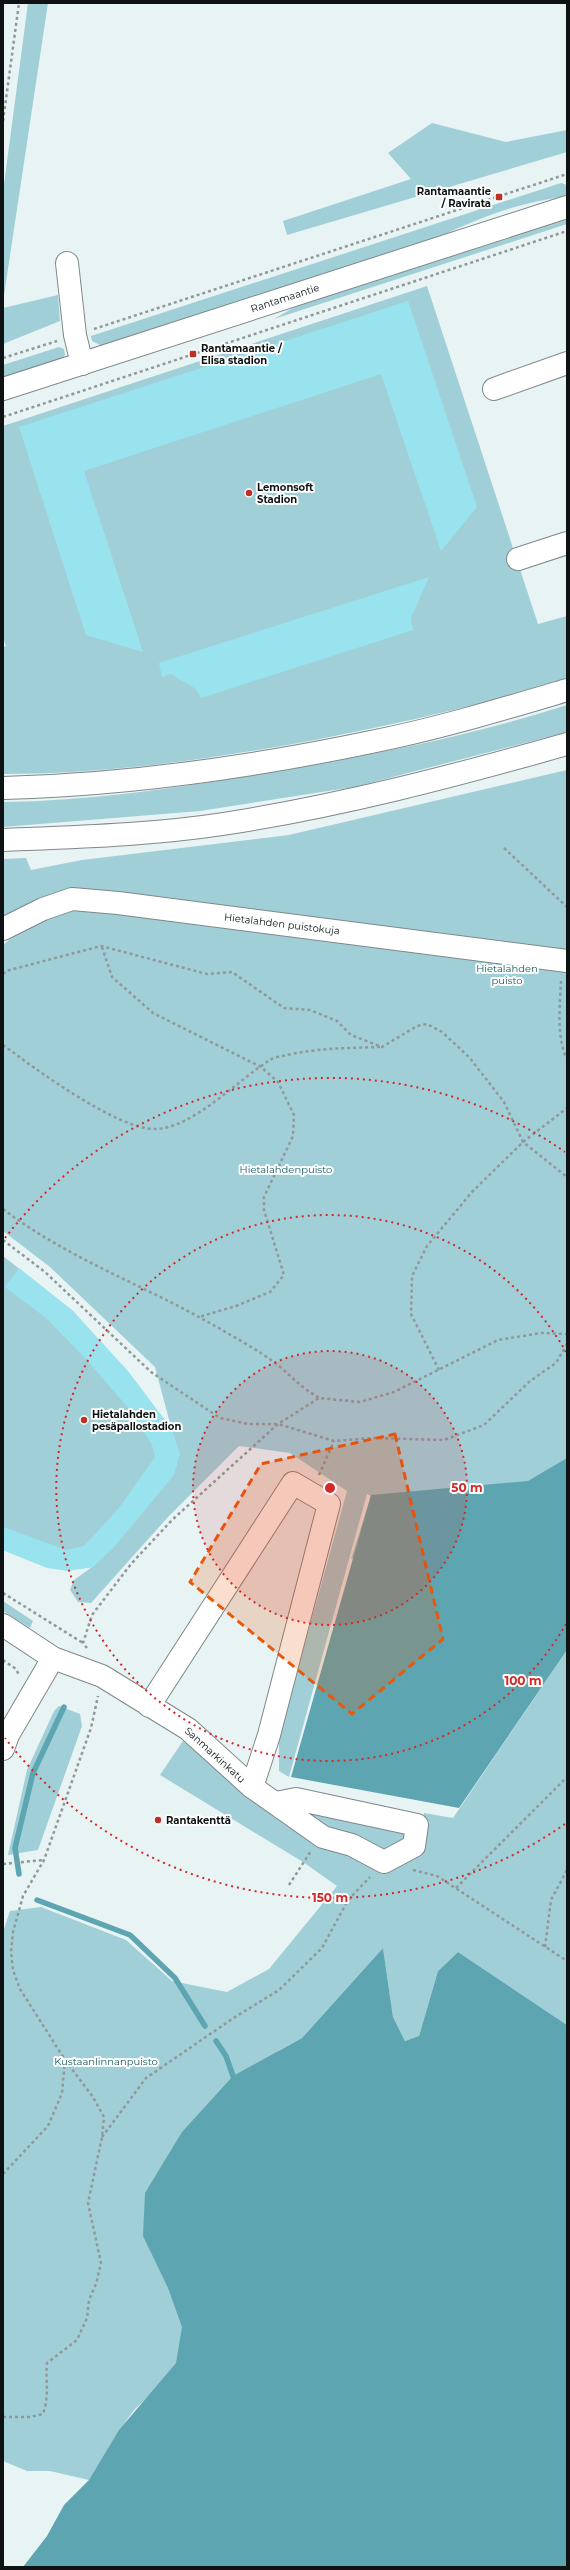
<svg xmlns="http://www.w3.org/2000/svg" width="570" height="2570" viewBox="0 0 570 2570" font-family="Montserrat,sans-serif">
	<rect width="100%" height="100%" fill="#e8f3f4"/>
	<path fill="#a1cfd7" d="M28,3H48L3,302V192Z
		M432,123L506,142L567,130V152L287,235L283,221L411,179L388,153Z
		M561,183L567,185V196C515,204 485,215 437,238L104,347L92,341L91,336Z
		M567,220V224L274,319L298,305Z
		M427,286L538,624L567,616V678C485,705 400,723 315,740C212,759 107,774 3,774V647L6,646L3,637V426Z
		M58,295L60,321L3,344V308Z
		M59,347L64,349L65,355L60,362L3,378V365Z
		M567,705V732L354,787L200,811L3,827V802C86,801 170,789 252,775C358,758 465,738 567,705Z
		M567,770V1516L351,1559L371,1496L367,1494L289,1777L279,1771V1738L347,1491L290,1453L239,1446L168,1517L91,1603L78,1602L70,1590L74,1580L92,1567C53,1574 38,1564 3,1550V1256L73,1311L171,1427L155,1367L50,1267L3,1231V945L15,935L20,909L3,921V859L26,858L31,870L82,860L289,835Z
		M3,1601L33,1621L30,1628L3,1611Z
		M567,1650V2025L458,1952L438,1971L419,2036L405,2041L393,2017L383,1948L302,2038L278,2051L245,2303L134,2410C110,2442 107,2457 97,2495L89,2480L50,2471H27L3,2461V1932L10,1911L41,1907L126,1940L172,1981L227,1992L269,1969L337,1886L303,1862L160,1775L183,1741L308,1838L360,1861L417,1851L424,1813L453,1818Z
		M59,1706L80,1714L82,1726L38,1850L8,1855L27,1770L54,1711Z
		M298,1803L411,1829L408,1844L383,1855L322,1831Z"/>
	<path fill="#5da6b1" d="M567,1458V1650L459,1808L291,1777L371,1495L528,1481Z
		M383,1948L393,2017L405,2041L419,2036L438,1971L458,1952L567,2025V2567H23L47,2536L64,2505L89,2480L119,2430L176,2363L182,2327L168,2288L143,2236L145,2193L182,2132L233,2076L302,2038Z"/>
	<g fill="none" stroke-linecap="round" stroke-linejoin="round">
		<path stroke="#5da6b1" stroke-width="5.5" d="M19,1874L15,1848L33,1773L64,1707
			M37,1900L130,1935L175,1978L205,2026
			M216,2041L226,2056L233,2076"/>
	</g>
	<path fill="#99e3ef" d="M408,301L477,507L441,551L381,374L84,471L143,652L86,635L19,427Z
		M429,577L411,618L413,630L201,698L196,689L171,674L162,677L159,663Z
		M19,1268L73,1311L128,1371L171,1428L180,1454L174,1475L114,1547L93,1567L68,1571L47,1568L3,1550V1527L66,1550L84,1546L119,1508L155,1457L152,1445L131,1411L86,1359L46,1318L5,1287Z"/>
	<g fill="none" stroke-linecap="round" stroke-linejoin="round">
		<defs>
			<path id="minor" d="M67,263L75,335L82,364
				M494,389L567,363
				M518,559L567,543
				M3,929L43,909L72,899L118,903L567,961
				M3,1625L53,1658L102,1676L188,1729L252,1787L323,1837L352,1845L384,1862L414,1846L417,1825L296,1799L276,1803
				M149,1706L293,1483L329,1504L269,1735L252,1787
				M3,1749L8,1735L53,1658"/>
			<path id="major" d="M3,389L567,207"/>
			<path id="highway" d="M3,788C126,785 251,767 371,742C437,729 503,709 567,690
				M3,840C76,837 151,835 223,824C340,806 454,776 567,744"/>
		</defs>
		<use href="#minor" stroke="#7f888a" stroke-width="24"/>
		<use href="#major" stroke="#7f888a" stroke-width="24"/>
		<use href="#highway" stroke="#7f888a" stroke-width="24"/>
		<path stroke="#919899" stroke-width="2.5" stroke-dasharray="3 3" stroke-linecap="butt" d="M3,121L19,3
			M94,329L567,174
			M3,358L57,341
			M3,417L567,231
			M504,848L567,907
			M102,947L112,977L153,1013L261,1067L278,1082L294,1115L293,1136L264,1197V1210L284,1275L270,1292L236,1306L199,1317
			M3,974L6,971L101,946L207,974L232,972L284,1008L310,1010L337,1021L351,1035L382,1047L417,1026L427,1024L442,1032L469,1057L504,1102L523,1142L567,1177
			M561,981C560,1005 556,1037 567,1059
			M3,1045C34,1068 118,1130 155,1129C192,1129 239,1079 270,1060C274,1057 282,1056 287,1055C318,1048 348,1048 380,1047
			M3,1209C63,1255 133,1281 199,1317C222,1330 259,1350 279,1366C294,1379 301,1387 319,1398
			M3,1240L45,1272L151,1372L220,1418L248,1424H278L334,1441L372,1438L444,1440L484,1425L530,1381L556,1363L567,1344
			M439,1370L411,1314L412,1276L427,1246L472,1192L523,1142L567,1108
			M319,1475L334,1441
			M3,1593L83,1643
			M87,1648L83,1643L92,1615L131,1564L172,1520L278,1424L319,1398L360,1402L394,1392L498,1340L541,1333L567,1334
			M3,1660L16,1669L19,1675
			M3,1864L43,1860
			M413,1870L437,1876L567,1961
			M289,1885L311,1851
			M456,1888L567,1777
			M545,1947L551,1900L567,1870
			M102,2137L146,2078L235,2017L279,1990L322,1948L348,1900L370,1877
			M3,2174L48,2126L62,2093L65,2060L20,1989L13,1970L11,1952L13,1932L23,1896L44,1860L91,1728L98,1696
			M3,2417H30L43,2414C50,2392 45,2384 47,2363L77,2340L87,2318L89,2300L96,2284L101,2263L88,2203L102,2137L104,2117L93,2097L65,2060"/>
		<use href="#minor" stroke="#fff" stroke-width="22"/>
		<use href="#major" stroke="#fff" stroke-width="22"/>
		<use href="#highway" stroke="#fff" stroke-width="22"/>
	</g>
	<path fill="#e8590c" fill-opacity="0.2" stroke="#e8590c" stroke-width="3" stroke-dasharray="8 5" stroke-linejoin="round" d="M395,1434L443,1639L352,1714L190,1582L261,1464Z"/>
	<circle cx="330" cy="1488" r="137" fill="#d62828" fill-opacity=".12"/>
	<g fill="none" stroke="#d62828" stroke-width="2" stroke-dasharray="2 4">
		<circle cx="330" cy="1488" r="137"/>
		<path d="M566 1624A273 273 0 1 1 566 1352"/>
		<path d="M565 1824A410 410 0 0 1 5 1738M5 1238A410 410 0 0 1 565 1152"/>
	</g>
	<g fill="#bd3025" stroke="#fcfefe" stroke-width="1.5">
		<rect x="495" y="193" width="8" height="8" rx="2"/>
		<rect x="189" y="350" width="8" height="8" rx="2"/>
		<circle cx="249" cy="493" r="4"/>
		<circle cx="84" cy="1420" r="4"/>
		<circle cx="158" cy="1820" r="4"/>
	</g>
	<g text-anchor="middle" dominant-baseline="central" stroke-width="4" stroke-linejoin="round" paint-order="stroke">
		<g font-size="10" font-weight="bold" fill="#0f1213" stroke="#fcfefe" text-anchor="start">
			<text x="491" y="191" text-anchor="end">Rantamaantie<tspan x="491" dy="12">/ Ravirata</tspan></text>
			<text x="201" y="348">Rantamaantie /<tspan x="201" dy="12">Elisa stadion</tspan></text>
			<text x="257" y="487">Lemonsoft<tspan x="257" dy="12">Stadion</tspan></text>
			<text x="92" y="1414">Hietalahden<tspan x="92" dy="12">pesäpallostadion</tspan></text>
			<text x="166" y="1820">Rantakenttä</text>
		</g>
		<g font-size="10" fill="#0f1213" stroke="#fcfefe">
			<text transform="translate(285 298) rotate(-18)">Rantamaantie</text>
			<text transform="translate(282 924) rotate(7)">Hietalahden puistokuja</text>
			<text transform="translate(215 1755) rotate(42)">Sanmarkinkatu</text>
		</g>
		<g font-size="10" fill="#1b5962" stroke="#fcfefe">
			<text x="507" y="968">Hietalahden<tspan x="507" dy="12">puisto</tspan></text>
			<text x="286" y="1169">Hietalahdenpuisto</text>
			<text x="106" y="2061">Kustaanlinnanpuisto</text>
		</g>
	</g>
	<circle cx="330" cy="1488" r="6" fill="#d62828" stroke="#fcfefe" stroke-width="2"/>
	<g font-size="12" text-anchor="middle" font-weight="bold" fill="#d62828" stroke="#fcfefe" stroke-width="4" stroke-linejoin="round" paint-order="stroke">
		<text x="467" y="1492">50 m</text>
		<text x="523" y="1685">100 m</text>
		<text x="330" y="1902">150 m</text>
	</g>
	<rect width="570" height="2570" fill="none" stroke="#0f1213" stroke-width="8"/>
</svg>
